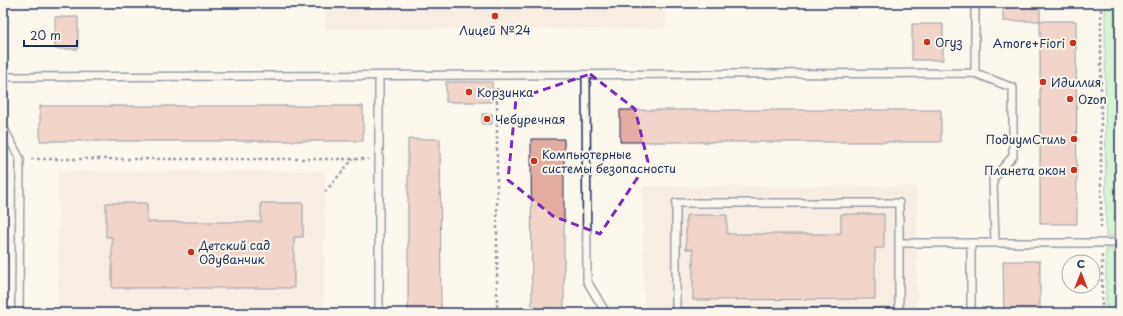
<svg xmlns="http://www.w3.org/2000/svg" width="1123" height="316" viewBox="0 0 1123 316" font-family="'Playpen Sans',sans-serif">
	<rect width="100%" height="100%" fill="#fbf7ec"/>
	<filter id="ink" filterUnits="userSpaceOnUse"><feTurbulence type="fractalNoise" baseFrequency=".025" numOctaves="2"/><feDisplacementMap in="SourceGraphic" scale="8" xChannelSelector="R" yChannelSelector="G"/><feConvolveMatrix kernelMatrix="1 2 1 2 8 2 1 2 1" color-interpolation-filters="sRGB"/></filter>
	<g filter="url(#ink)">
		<path fill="#f4e0d6" d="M325,3H666V29H325Z
			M58,171H325L324,313H58Z
			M643,186H917V313H644Z"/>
		<path fill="#abedb7" stroke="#638e8a" d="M1105,3H1120V233L1115,236L1106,237Z
			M1106,249L1115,250L1120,254V313H1106Z"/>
		<path fill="#e5aca1" stroke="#1b2f5e" d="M1003,3H1040V21H1003Z
			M55,17H78V49H55Z
			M1040,21H1076L1077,224H1040Z
			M912,24H943V60H912Z
			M446,82H492V102H446Z
			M40,106H363V141H40Z
			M620,110H941V142H620Z
			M482,114H492V124H482Z
			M408,139H440L441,313H408Z
			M531,139H564V313H532Z
			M106,203H147V222H261V203H303V237H294V288H112V237H106Z
			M841,214H884V248H875V299L693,300V249H686V215H727V234H829L841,233Z
			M1003,261H1040V313H1004Z"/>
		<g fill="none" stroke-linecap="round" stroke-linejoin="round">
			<defs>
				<path id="lane" d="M975,73L1013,88V156L993,179L995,243
					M379,76V313
					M586,76L587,281L606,313
					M3,77L975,73V3
					M3,127L20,159L19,313
					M899,243V312H676V203H899V243H971
					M971,313V243H1120"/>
			</defs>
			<use href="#lane" stroke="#1b2f5e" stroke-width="10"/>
			<path stroke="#1b2f5e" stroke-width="2.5" stroke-dasharray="3 3" stroke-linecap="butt" d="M1101,3V230
				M497,88V313
				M31,159H368
				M325,192L353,159
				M1102,255V313"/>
			<use href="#lane" stroke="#fbf7ec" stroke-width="7"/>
		</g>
	</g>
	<path d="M0 0H1123V316H0ZM590,74L635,109L648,162L600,234L553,216L508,180L516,99Z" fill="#fbf7ec" fill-opacity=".55" fill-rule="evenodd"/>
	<path fill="none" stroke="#7b2cbf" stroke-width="3" stroke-dasharray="8 5" stroke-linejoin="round" d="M590,74L635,109L648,162L600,234L553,216L508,180L516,99Z"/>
	<g fill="#c8321e" stroke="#fbf7ec" stroke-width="1.5">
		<circle cx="495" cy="16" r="4"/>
		<circle cx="927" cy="42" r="4"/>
		<circle cx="1073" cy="43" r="4"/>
		<circle cx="1043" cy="82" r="4"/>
		<circle cx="469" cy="92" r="4"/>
		<circle cx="1070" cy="99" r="4"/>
		<circle cx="487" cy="119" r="4"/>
		<circle cx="1074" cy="139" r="4"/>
		<circle cx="534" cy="161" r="4"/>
		<circle cx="1074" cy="170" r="4"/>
		<circle cx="191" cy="252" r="4"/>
	</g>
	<g text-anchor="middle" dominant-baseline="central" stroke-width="4" stroke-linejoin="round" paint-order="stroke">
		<g font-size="12" fill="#1b2f5e" stroke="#fbf7ec" text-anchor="start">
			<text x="495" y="30" text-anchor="middle">Лицей №24</text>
			<text x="935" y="42">Огуз</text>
			<text x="1065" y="43" text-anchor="end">Amore+Fiori</text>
			<text x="1051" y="82">Идиллия</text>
			<text x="477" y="92">Корзинка</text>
			<text x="1078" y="99">Ozon</text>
			<text x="495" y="119">Чебуречная</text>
			<text x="1066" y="139" text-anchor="end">ПодиумСтиль</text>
			<text x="542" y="154">Компьютерные<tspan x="542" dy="14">системы безопасности</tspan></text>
			<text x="1066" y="170" text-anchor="end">Планета окон</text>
			<text x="199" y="245">Детский сад<tspan x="199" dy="14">Одуванчик</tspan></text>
		</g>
	</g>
	<rect width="1123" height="316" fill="none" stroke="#fbf7ec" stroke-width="16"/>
	<rect x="8" y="8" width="1107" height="300" fill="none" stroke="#1b2f5e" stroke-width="1.5" filter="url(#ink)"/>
	<g transform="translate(1081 274)"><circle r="19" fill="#fbf7ec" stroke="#a1a7b3"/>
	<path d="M0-3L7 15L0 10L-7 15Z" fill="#c8321e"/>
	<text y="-6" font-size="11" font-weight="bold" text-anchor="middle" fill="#1b2f5e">С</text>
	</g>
	<path d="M24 40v6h53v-6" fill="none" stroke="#1b2f5e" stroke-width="2"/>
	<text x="30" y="40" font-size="12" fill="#1b2f5e" stroke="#fbf7ec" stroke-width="3" paint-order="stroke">20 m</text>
</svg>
